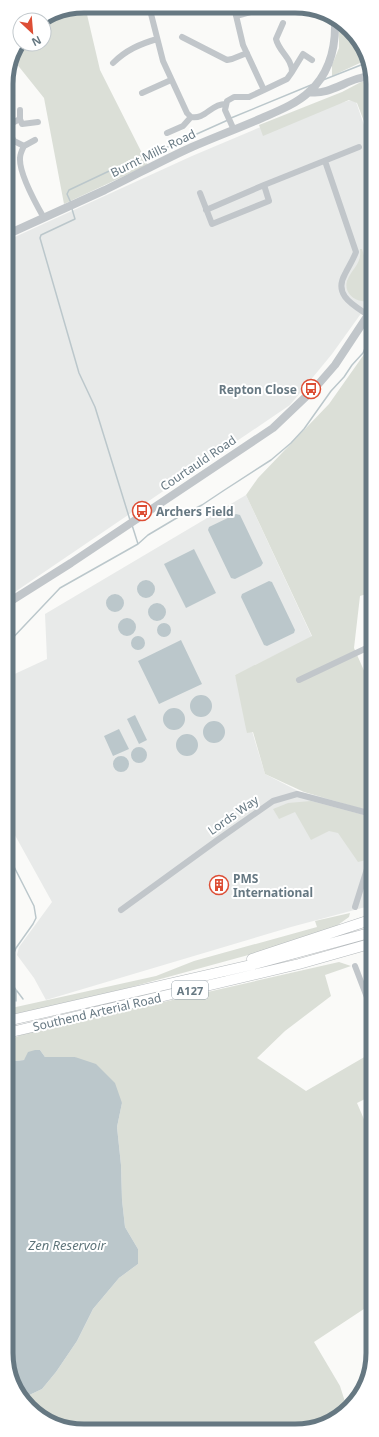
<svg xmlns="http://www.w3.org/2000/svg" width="379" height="1437" viewBox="0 0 379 1437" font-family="'Noto Sans',sans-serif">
	<rect width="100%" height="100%" fill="#fafaf8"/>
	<path fill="#e8eae9" d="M355,99L372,148V297L370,301L332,354L290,405L6,598V241L192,156L275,121Z
		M246,495L312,637L235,675L265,774L300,792L367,807L373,814V905L291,927L46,1000L34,978L17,955L19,947L52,902L6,819V678L47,659L45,614Z"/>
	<path fill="#dbdfd7" d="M85,6L100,70L148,165L64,204L44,98L12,58L14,49L20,41V44H44V20H42L54,12Z
		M339,22L350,29L363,55L362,62L332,76V65L339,48Z
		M367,81L372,83V154L368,132L357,103L349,100L263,136L259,125L342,92L361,82Z
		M360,249H362L367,265L372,263V296C369,300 366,302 362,301C352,300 344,291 347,281C352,268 362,264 360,249Z
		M372,343V536L366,538V540L372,537L373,592L360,596L354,648L373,691V812L304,792L265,774L253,732L247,733L246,729L235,675L312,636L246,495L258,478L329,404Z
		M311,801L364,815L373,825V837L366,860L358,862L338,833L329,831L311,840L295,812L279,819L273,809L288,803Z
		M350,913L349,917L335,927L252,954L124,989L7,1016V1009L156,976L194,961L317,927L315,921Z
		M339,962L351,966L325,975L331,996L285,1031L257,1058L306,1091L373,1052V1095L357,1103L369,1131L373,1129V1303L314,1342L340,1386L347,1408L306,1430L68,1429L29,1408L23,1398L42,1389L56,1372L77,1341L93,1309L119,1278L138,1264V1249L125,1227L122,1200L121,1165L117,1127L122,1103L75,1057H45L40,1050L24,1060L7,1062V1041L23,1034Z"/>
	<path fill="#bbc7cb" d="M236,514L240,515L263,563L261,566L235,579L231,578L208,530L209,527Z
		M194,549L216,593L186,608L164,564Z
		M137 589a9 9 0 1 1 18 0a9 9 0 1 1-18 0Z
		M269,581L272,582L295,630L294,633L267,646L264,645L241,597L242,594Z
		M106 603a9 9 0 1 1 18 0a9 9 0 1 1-18 0Z
		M148 612a9 9 0 1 1 18 0a9 9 0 1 1-18 0Z
		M118 627a9 9 0 1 1 18 0a9 9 0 1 1-18 0Z
		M157 630a7 7 0 1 1 14 0a7 7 0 1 1-14 0Z
		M131 643a7 7 0 1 1 14 0a7 7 0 1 1-14 0Z
		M181,640L202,684L159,704L138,661Z
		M190 706a11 11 0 1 1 22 0a11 11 0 1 1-22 0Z
		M163 719a11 11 0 1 1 22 0a11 11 0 1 1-22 0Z
		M135,715L147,740L139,744L127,719Z
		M203 732a11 11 0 1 1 22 0a11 11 0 1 1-22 0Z
		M119,729L129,749L113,756L104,736Z
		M176 745a11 11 0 1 1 22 0a11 11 0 1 1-22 0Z
		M131 755a8 8 0 1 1 16 0a8 8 0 1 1-16 0Z
		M113 764a8 8 0 1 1 16 0a8 8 0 1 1-16 0Z
		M35,1050H40L45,1057H75L96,1064L115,1083L122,1103L117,1127L121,1165L122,1200L125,1227L138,1249V1264L119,1278L93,1309L77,1341L56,1372L42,1389L23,1398L7,1364V1062L24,1060L28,1052Z"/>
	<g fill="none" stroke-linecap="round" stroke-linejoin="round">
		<path stroke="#bbc7cb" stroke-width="1.5" d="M323,80L361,65L365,58
			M231,118L311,85
			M71,203L67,194L69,190L141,156L161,150L228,120
			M72,209L75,219L41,235L40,238L79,373L95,407L130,520
			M132,525L138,544L148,535L180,516L202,505L223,491L271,460L291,443L304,429L331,391L344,377L352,365L363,353L372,332
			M6,645L60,588L138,544
			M6,851L34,906L36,918L33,924L16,948L13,955L11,978L7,984
			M10,981L16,990V1001
			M17,991L23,999"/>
		<defs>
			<path id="trunk" d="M252,959L373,919
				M7,1021L255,964L373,932
				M7,1033L299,964L373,943"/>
		</defs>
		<use href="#trunk" stroke="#b5babd" stroke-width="11"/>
		<path stroke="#c1c6ca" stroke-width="6" d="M149,6L163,61L187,113L191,117C205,120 211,104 225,104
			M105,11L114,6
			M236,16L254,11
			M182,37L227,60L232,59L247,53
			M113,63C126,50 140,44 157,39
			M292,72L303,54L312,60
			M264,90L287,79L292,72C292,58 279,52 276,39L283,23
			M142,93L171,80
			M6,98L12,95
			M20,119V110
			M6,126L20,119L22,124L38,122
			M6,128L14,141L24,146C22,150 20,154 20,158C19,174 36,204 44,218
			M234,130L225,110L227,101L234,97H249L264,90L243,45L234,7
			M167,133L183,126L191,117
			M24,146L35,140
			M6,148L14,141
			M325,161L356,252C353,260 349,266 345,274C333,295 353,305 368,315
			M200,193L212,224L269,201L264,185L359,147
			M206,210L264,185
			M299,680L373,645
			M355,907L373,850
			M121,910L216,841L273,801L297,794L368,813L373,820
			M355,966L373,1013"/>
		<path stroke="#c1c6ca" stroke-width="8" d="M309,92C332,96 351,75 372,77
			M6,235C39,220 72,205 105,190C134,176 163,160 192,147C215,137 239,128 262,118C278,111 296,104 309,92C330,73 336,47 335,20
			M6,604L71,563L273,428L315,388L335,365L372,309"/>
		<use href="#trunk" stroke="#fff" stroke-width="10"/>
	</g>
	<defs>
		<symbol id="bus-ring" viewBox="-11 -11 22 22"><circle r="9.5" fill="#fff" stroke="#dd4e35" stroke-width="1.5"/><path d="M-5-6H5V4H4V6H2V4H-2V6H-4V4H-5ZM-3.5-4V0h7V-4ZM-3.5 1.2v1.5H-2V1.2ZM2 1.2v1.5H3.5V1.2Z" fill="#dd4e35"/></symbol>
		<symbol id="building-ring" viewBox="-11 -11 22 22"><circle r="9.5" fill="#fff" stroke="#dd4e35" stroke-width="1.5"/><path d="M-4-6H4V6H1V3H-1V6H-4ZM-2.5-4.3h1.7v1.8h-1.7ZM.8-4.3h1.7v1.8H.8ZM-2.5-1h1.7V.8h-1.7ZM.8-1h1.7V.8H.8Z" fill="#dd4e35"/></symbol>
	</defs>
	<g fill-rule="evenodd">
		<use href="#bus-ring" x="300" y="378" width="22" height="22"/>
		<use href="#bus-ring" x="131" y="500" width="22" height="22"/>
		<use href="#building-ring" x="208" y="874" width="22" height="22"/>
	</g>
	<g text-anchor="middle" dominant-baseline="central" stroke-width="4" stroke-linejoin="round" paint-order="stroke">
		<rect fill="#fff" stroke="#94a0a8" stroke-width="1" x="172" y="981" width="36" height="18" rx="3"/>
		<g font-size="11" font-weight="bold" fill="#667882">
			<text x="190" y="990">A127</text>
		</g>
		<g font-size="12" fill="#667882" stroke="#fff">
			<text transform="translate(153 153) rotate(-26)">Burnt Mills Road</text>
			<text transform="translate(198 463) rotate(-34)">Courtauld Road</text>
			<text transform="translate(233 815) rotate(-35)">Lords Way</text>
			<text transform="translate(97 1012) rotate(-13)">Southend Arterial Road</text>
		</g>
		<g font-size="12" font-weight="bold" fill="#667882" stroke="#fff" text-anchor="start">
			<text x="297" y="389" text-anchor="end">Repton Close</text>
			<text x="156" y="511">Archers Field</text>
			<text x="233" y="878">PMS<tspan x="233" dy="14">International</tspan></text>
		</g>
		<g font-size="13" font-style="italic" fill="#60767b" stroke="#fff">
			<text x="67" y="1245">Zen Reservoir</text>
		</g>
	</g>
	<path d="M0 0H379V1437H0ZM84 13H295A71 71 0 0 1 366 84V1353A71 71 0 0 1 295 1424H84A71 71 0 0 1 13 1353V84A71 71 0 0 1 84 13Z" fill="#fff" fill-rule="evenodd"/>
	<path fill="none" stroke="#667882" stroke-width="5" d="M84 13H295A71 71 0 0 1 366 84V1353A71 71 0 0 1 295 1424H84A71 71 0 0 1 13 1353V84A71 71 0 0 1 84 13Z"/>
	<g transform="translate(32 32) rotate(154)"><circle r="19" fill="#ffffff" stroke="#c2c9cd"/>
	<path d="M0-3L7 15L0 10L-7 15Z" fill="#dd4e35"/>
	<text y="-6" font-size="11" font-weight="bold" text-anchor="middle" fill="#667882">N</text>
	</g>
</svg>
